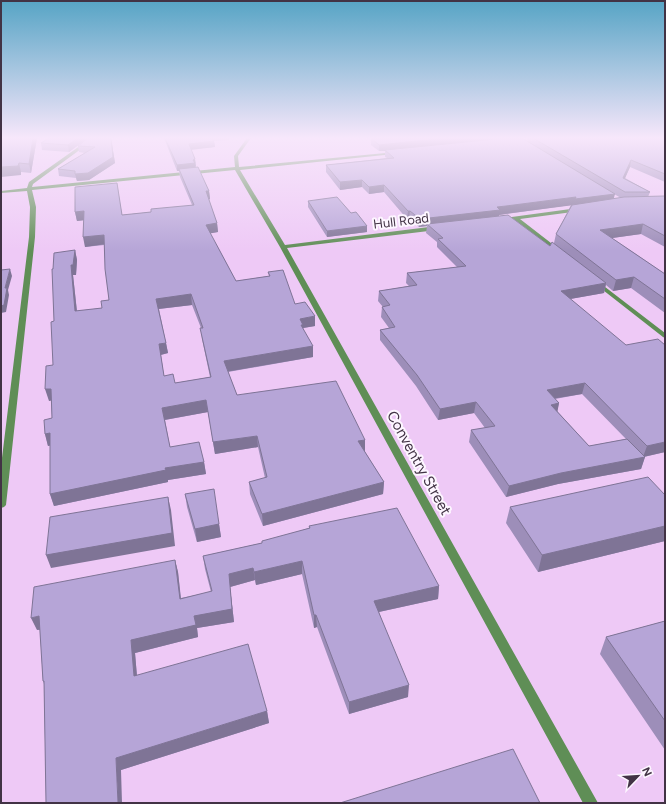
<svg xmlns="http://www.w3.org/2000/svg" width="666" height="804" viewBox="0 0 666 804" font-family="Figtree,sans-serif">
	<rect width="100%" height="100%" fill="#eec9f6"/>
	<g fill="none" stroke-linecap="round" stroke-linejoin="round">
		<path fill="#5f8e56" fill-rule="evenodd" d="M91,138H96L33,184L32,187L235,167L234,156L247,138H251L238,156L239,167L396,152V153L394,154L240,170L285,245L437,226L440,228L437,230L287,248L598,803H583L280,247L235,170L32,190L36,207L35,237L6,505L4,507L1,508V466L29,237L30,207L27,191L1,193V191L27,188L29,182Z
			M578,208L580,209V211L520,219L560,250L561,251L558,253L514,220L504,222L501,220L504,218Z
			M596,280L665,333V338L663,337L594,283V281Z"/>
	</g>
	<path fill="#9d8eb9" fill-rule="evenodd" d="M1,138H37L31,173L21,172V175Z
		M88,138L69,152L42,150L41,143Z
		M111,138L115,163L89,180L77,181L76,178L59,176L58,169L85,153L79,152L78,146Z
		M164,138H229V140L214,141L215,147L191,149L195,159L196,166H195V167L209,191L210,199L208,200L217,223L218,232L210,233L236,281L269,276L268,272L295,304L315,326L303,328L313,357L228,372L237,395L365,440V452L384,482L383,494L263,526L250,494L249,482L265,478L258,447L215,454L208,412L165,420L170,447L204,462L206,474L168,480V482L54,506L50,494V445L48,446L45,434L52,418L51,400L49,401L53,365L54,321L53,269L75,250L77,260L76,275H73L77,311L102,308L109,300L104,245L85,247L84,220L77,221L75,212L117,183L122,215L151,212L192,205L180,177L179,171H177ZM192,305L201,328L202,339L210,377L175,383L164,376L161,355L168,353L159,309Z
		M371,138L527,142L528,138H665V182L630,167L625,178L650,192L648,197H665V247L641,234L612,238L665,274V313L631,288L613,291L606,285L604,293L570,299L665,452L644,457H645L641,469L558,484L506,497L469,442L471,430L485,428L474,413L438,420L416,386L380,340V330L389,328L381,317L382,307H383L378,301L379,291L409,286L406,283L407,273L457,267L437,247V242L426,233L427,226L419,227L409,218L407,219L384,192L369,194L362,187L340,190L326,172V165L387,158L385,157V151H379L371,145ZM614,194L621,198L613,199ZM571,205L556,234L554,243L550,246L499,216V215ZM582,394L626,439L589,446L557,411L559,403L555,399Z
		M308,201L351,213L367,226V232L327,237L308,207Z
		M185,494L219,524L221,537L197,542L187,507Z
		M665,495V541L538,572L506,523L510,507Z
		M309,526L439,586L438,599L379,612L408,697L349,714L317,627L314,628L302,574L256,585L255,580L230,587L234,622L197,628L198,637L135,653L137,676L267,711L269,723L121,770L46,795L44,684L43,681L40,630H37L175,560L178,572L181,598L211,592L205,569L203,556L262,543L309,528Z
		M665,621V750L600,654L606,637Z"/>
	<path fill="#7f7496" d="M33,138H37L31,173L29,164Z
		M78,138H88L69,152L68,145Z
		M111,138L115,163L89,180L77,181L75,174Z
		M445,138H508L385,150V151H379V145Z
		M214,141L215,147L190,150L189,144Z
		M195,159L196,169H179V171H177V165Z
		M631,160L630,167L622,185L623,178Z
		M19,163L21,172V175L1,177V167Z
		M362,180V187L340,190V182Z
		M384,185V192L369,194V187Z
		M206,191H209L210,199L206,200Z
		M615,194L613,201L574,205L505,214L499,215V218L427,224V226L419,227L420,219L497,207L576,197Z
		M84,211L86,220L77,221L75,212Z
		M408,211H410L409,218L407,219Z
		M217,223L218,232L207,234L206,225Z
		M643,224L641,234L598,240L600,230Z
		M367,226V232L327,237V231Z
		M104,235L106,244L85,247L83,237Z
		M75,250L77,260L76,275H73L78,322L75,311L71,265Z
		M10,269L12,276L8,290L9,295L6,312L1,313V306L5,288Z
		M634,277L631,288L613,291L616,280Z
		M606,283L604,293L559,301L561,291Z
		M191,294L192,305L158,309L156,299Z
		M315,316V326L303,328L304,336L300,319Z
		M166,343L168,353L160,355L159,344Z
		M313,346V357L225,372L224,361Z
		M585,383L582,394L545,400L547,390Z
		M45,389H51L54,400L49,401Z
		M206,400L208,412L164,420L162,408Z
		M476,402L474,413L438,420L440,409Z
		M559,403L557,414L551,405Z
		M50,433L53,445L48,446L45,434Z
		M257,436L258,447L215,454L213,442Z
		M365,440V452L358,441Z
		M665,442V452L643,457L647,446Z
		M645,457L641,469L558,484L506,497L509,486L561,473Z
		M204,462L206,474L168,480V482L54,506L50,494L165,468Z
		M384,482L383,494L263,526L262,514Z
		M168,497L171,510L175,546L51,568L46,555Z
		M219,524L221,537L197,542L195,529Z
		M665,526V541L538,572L542,555Z
		M175,560L178,572L182,611L180,599Z
		M302,561V574L256,585L254,572Z
		M253,568L255,580L230,587L234,622L197,628L198,637L135,653L138,689L134,676L131,640L194,616L229,574Z
		M439,586L438,599L374,613V601Z
		M314,615H316L317,627L314,628Z
		M39,616L44,629L37,630L31,618Z
		M409,685L408,697L349,714V702Z
		M267,711L269,723L121,770L122,803H118L116,758Z"/>
	<path fill="#b6a5d7" stroke="#7f7496" fill-rule="evenodd" d="M1,138H33L29,164L19,163L18,166L1,167Z
		M49,138H78L68,145L41,143Z
		M88,138H111L113,157L88,173L75,174V171L58,169L95,147L78,146Z
		M165,138H212L214,141L189,144L195,159L193,160L195,163L177,165Z
		M371,138H445L379,145Z
		M506,138H522L615,194L575,199L576,197L506,206L497,207L500,210L420,219L410,211H408L384,185L369,187L362,180L340,182L326,165L394,158L385,150Z
		M533,138H665V174L631,160L623,178L650,192H625Z
		M198,167L209,191H206L217,223L206,225L236,281L270,276L268,272L283,270L295,304L305,302L315,316L300,319L303,325H301L313,346L224,361L237,395L336,381L365,440L358,441L384,482L262,514L249,482L267,477L257,436L213,442L206,400L162,408L170,447L199,442L204,462L165,468L166,470L50,494V433L45,434L44,420L52,418L51,389H45L46,366L53,365L51,322L54,321L52,269H53L54,253L75,250L73,265H71L75,311L102,308L101,301L109,300L105,269L104,235L83,237L84,211L75,212V187L117,183L122,215L151,212V209L194,205L179,169ZM191,294L203,328H200L211,377L175,383L173,374L164,376L159,344L166,343L156,299Z
		M664,196L665,197V236L643,224L600,230L665,274V299L634,277L616,280L556,234L572,205L624,197Z
		M337,197L351,213L356,212L367,226L327,231L308,201Z
		M508,215L550,246L552,242L606,283L561,291L626,345L658,339L665,345V442L647,446L585,383L547,390L559,403L551,405L589,446L627,439L645,457L561,473L509,486L471,430L495,426L476,402L440,409L417,375L380,330L395,327L382,307L390,305L379,291L417,285L407,273L466,266L438,239L443,238L427,224Z
		M10,269L5,288H7L4,305L1,306V270Z
		M648,477L665,495V526L542,555L510,507Z
		M214,489L219,524L195,529L185,494Z
		M168,497L172,533L46,555L50,517Z
		M397,508L439,586L374,601L409,685L349,702L316,615H314L302,561L254,572L253,568L229,574L232,609L194,616L196,625L131,640L134,676L248,644L267,711L116,758L118,803H46L44,681H43L39,616L31,618L34,587L175,560L180,599L212,591L203,556L262,543V541L310,528L309,526Z
		M665,621V721L606,637Z
		M513,749L540,803H340Z"/>
	<linearGradient id="sky" x2="0" y2="1"><stop stop-color="#56a4c5"/><stop offset="0.55" stop-color="#f7e7fb"/><stop offset="1" stop-color="#f7e7fb" stop-opacity="0"/></linearGradient>
	<rect width="666" height="251" fill="url(#sky)"/>
	<g text-anchor="middle" dominant-baseline="central" stroke-width="4" stroke-linejoin="round" paint-order="stroke">
		<g font-size="13" fill="#423345" stroke="#fdf6ff">
			<text transform="translate(401 221) rotate(-7)">Hull Road</text>
		</g>
		<g font-size="15" fill="#423345" stroke="#fdf6ff">
			<text transform="translate(419 463) rotate(61)">Conventry Street</text>
		</g>
	</g>
	<rect width="666" height="804" fill="none" stroke="#423345" stroke-width="4"/>
	<g transform="translate(638 776) rotate(65)" stroke="#fdf6ff" stroke-width="3" paint-order="stroke">
	<path d="M0-3L7 15L0 10L-7 15Z" fill="#423345"/>
	<text y="-6" font-size="11" font-weight="bold" text-anchor="middle" fill="#423345">N</text>
	</g>
</svg>
